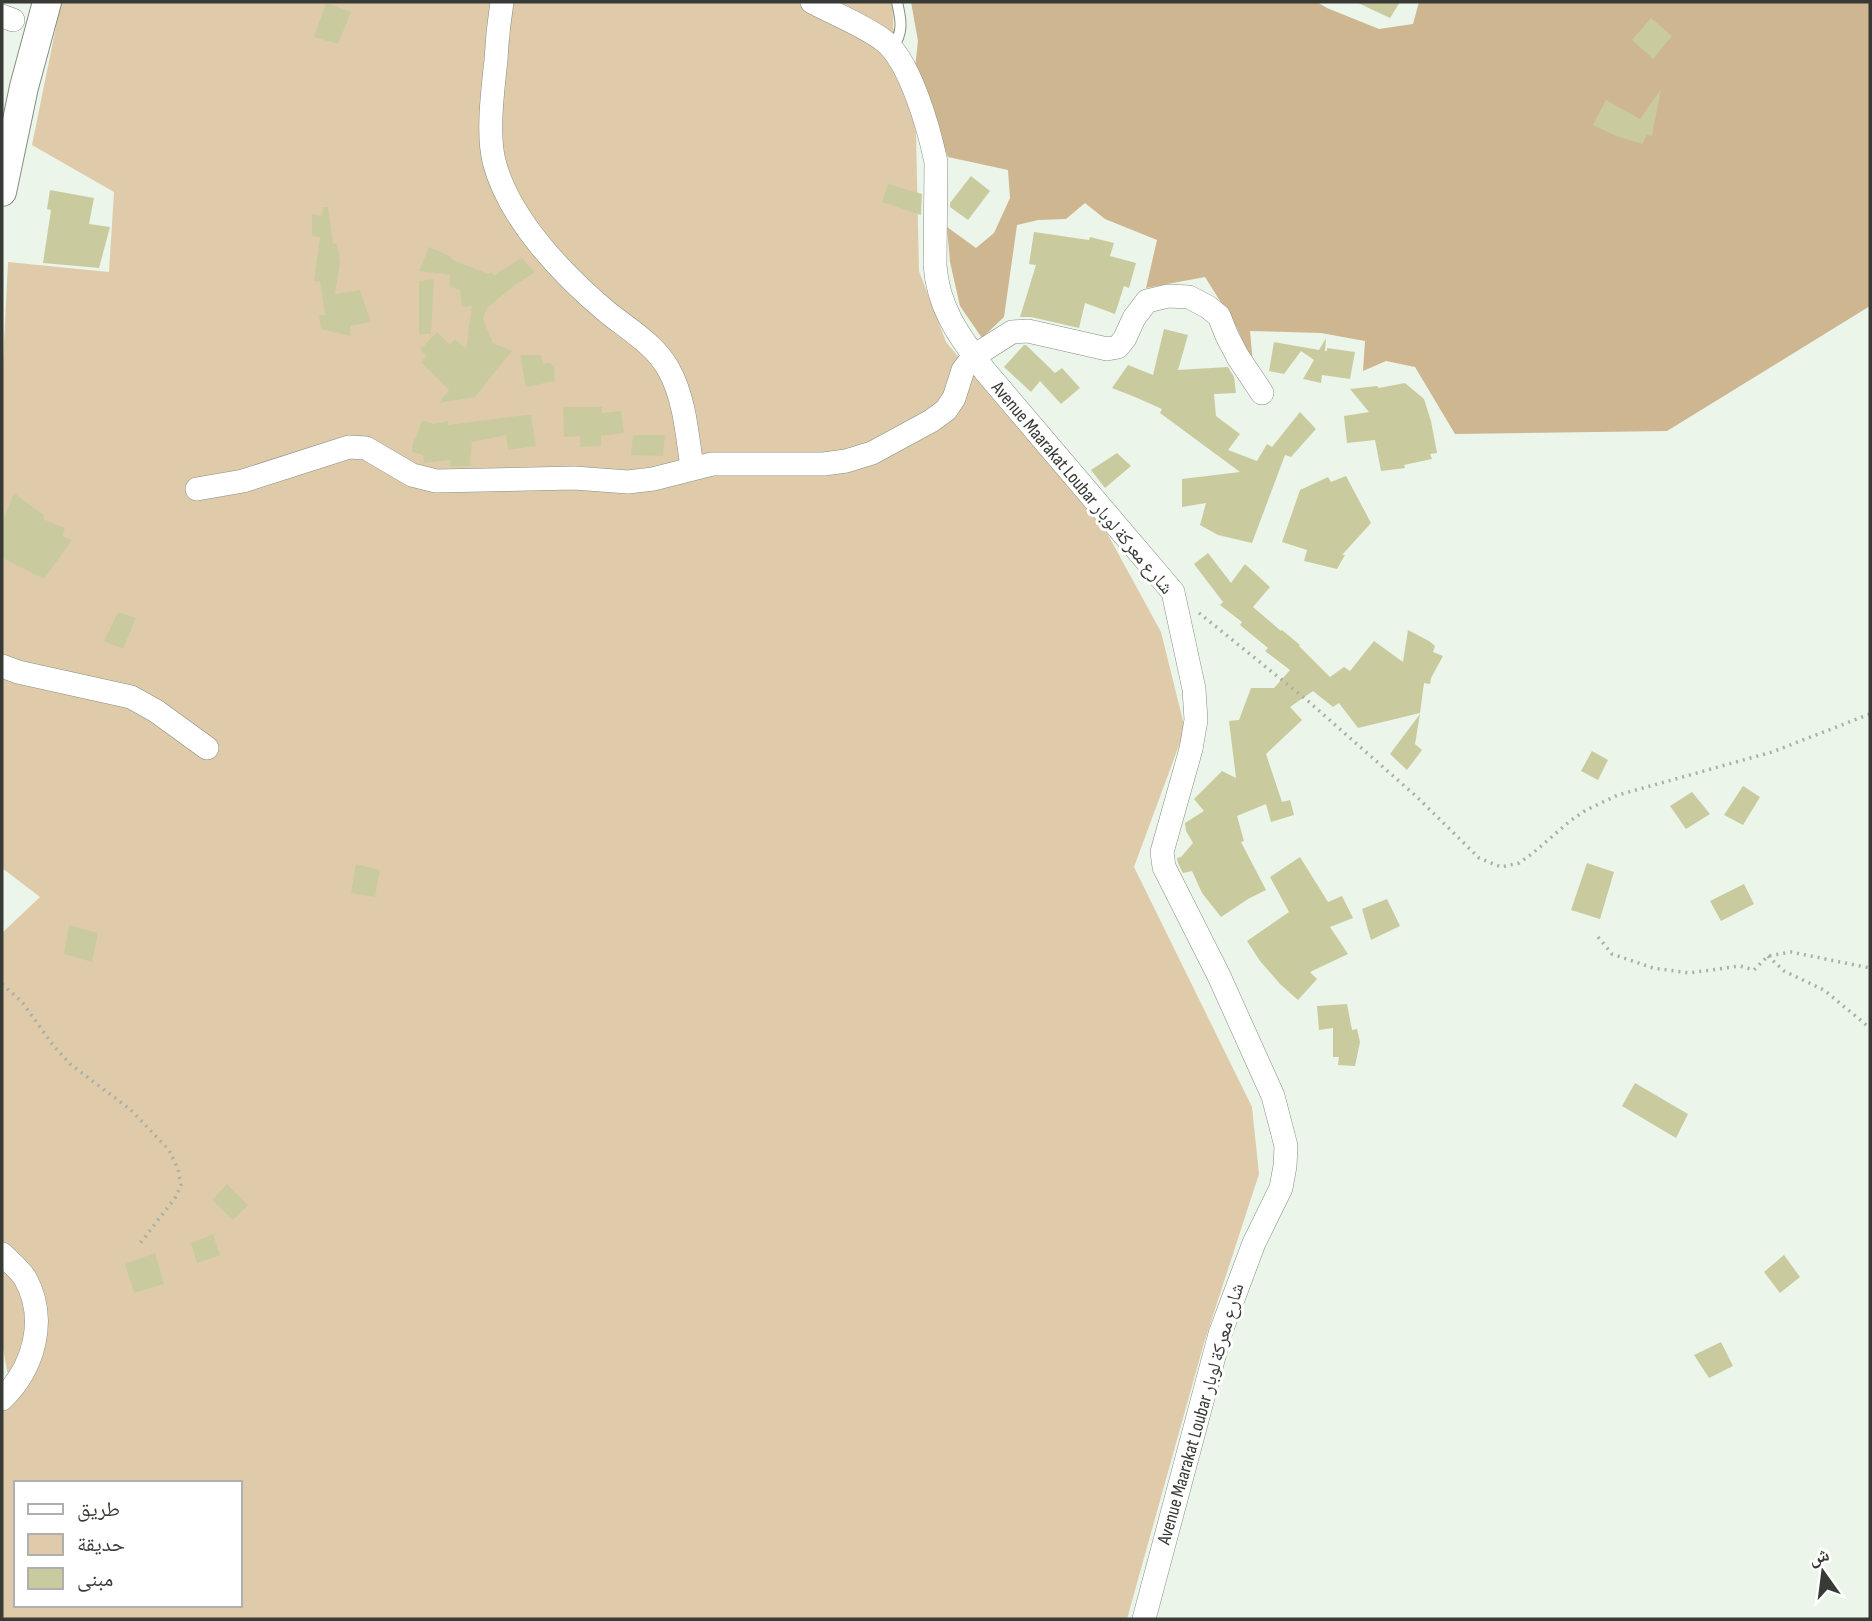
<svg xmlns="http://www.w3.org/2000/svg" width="1872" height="1621" viewBox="0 0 1872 1621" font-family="'Sofia Sans Condensed','Noto Naskh Arabic',sans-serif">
	<rect width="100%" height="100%" fill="#ebf5e9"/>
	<path fill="#dfcbaa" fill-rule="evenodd" d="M61,2H894L893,27L916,132L919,271L946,342L1107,533L1161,632L1185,729L1134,867L1252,1107L1259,1174L1204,1343L1127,1619H2V1383L8,1376L2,1343V933L40,897L2,868V384L8,262L109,272L114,192L32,145ZM16,1483H240V1605H16Z"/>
	<path fill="#cdb690" d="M911,2H1317L1327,8L1379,29L1413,24L1419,2H1870V306L1667,431L1455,434L1415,367L1386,361L1363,371L1365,341L1321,333L1250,331L1253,364L1237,328L1205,277L1146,288L1157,240L1105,219L1085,203L1066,219L1038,220L1017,225L1004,317L982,338L960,306L950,262L947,227L976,248L994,233L1010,198L1008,170L948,157L915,68L918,41Z"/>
	<path fill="#c9cb9f" d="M1356,2H1400L1390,18Z
		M326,3L351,12L338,44L314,37Z
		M1651,18L1672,36L1653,59L1632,40Z
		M1661,89L1652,136L1647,135L1642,144L1616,136L1593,125L1606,100L1640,119Z
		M971,176L990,191L968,220L950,207V203Z
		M888,184L922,194L921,215L882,202Z
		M50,190L94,198L89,224L110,227L99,268L43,263L51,210L47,209Z
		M323,207H328L333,244L337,243L340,262L335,294L360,290L371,322L351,326L350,336L321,329L319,315H325L320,282L314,281L320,237L312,236V214L322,216Z
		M1034,232L1089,240L1090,237L1114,243L1110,256L1136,263L1129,288L1124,286L1115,314L1085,303L1079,328L1031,317H1020L1036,265L1029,264Z
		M429,247L452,257L451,259L488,274L491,272L495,276L500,271L522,258L535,272L515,285L487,308L483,319L493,343L512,351L475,397L439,403L449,390L421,362L427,356L420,350L437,332L450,345L455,339L466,349L472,306L462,307L460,290L450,287V275L419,271Z
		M434,279L431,334H419V281Z
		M1164,329L1188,335L1178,370L1228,367L1234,377L1236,393L1214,394L1216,416L1240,434L1228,450L1257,461L1267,444L1272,447L1300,412L1316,429L1291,457L1285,455L1252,543L1218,535L1200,525L1206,503L1182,507V479L1240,472L1160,413L1162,409L1135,397L1112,388L1128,365L1153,375Z
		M1326,338L1325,351H1327V348L1355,352L1350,379L1322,375L1321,383L1303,379L1314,360L1301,351L1284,374L1269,371L1274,342L1319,350Z
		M1024,345H1026L1055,373L1062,368L1080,388L1061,404L1040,381L1031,392L1004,367Z
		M520,355H541L543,364L551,363L552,366H554L555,381L526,387Z
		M1405,383L1424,399L1431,421L1437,453L1430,454L1432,459L1404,465L1405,468L1381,471L1375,440L1347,443L1344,416L1369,412L1350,389L1377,386L1379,388Z
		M563,407H602V413L621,411L624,433L601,436V446L580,447V436L564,437Z
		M525,415H531L536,446L508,450L506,435L472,442L470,466L451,467L450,460L424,463L423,455L412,452L413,442L417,436L422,420L433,424L448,421V425Z
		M633,435H665L663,456L631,455Z
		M1117,453L1131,466L1105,488L1091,470Z
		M1346,476L1371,523L1342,555H1345L1337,569L1304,561L1307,550L1282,542L1300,490L1328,477L1331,482Z
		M14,493L45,516L43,519L65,528L62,536L72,540L44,579L2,558V523Z
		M1208,553L1231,583L1245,564L1270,587L1253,607L1281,631L1282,630L1300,645L1299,646L1330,677L1344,667L1350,671L1374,641L1403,662L1408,630L1429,641L1435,646L1433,652L1443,656L1431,678L1430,684L1424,683L1420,713L1358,728L1339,703L1333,707L1313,691L1290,707L1302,720L1266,754L1282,802L1290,800L1294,815L1271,822L1266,804L1237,816L1244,841L1241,842L1266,890L1248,899L1221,917L1202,893L1192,871L1183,873L1178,863L1177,858L1181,857L1193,843L1186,831L1185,823L1204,811L1194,799L1222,771L1236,778L1229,721L1239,720L1251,688H1274L1290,670L1265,651L1268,648L1240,625L1242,622L1220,605L1223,602L1194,564Z
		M118,612L136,618L123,649L104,641Z
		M1420,714L1415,744L1422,750L1407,770L1390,754Z
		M1592,751L1608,760L1598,780L1581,771Z
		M1743,786L1760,797L1743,825L1724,815Z
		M1692,792L1710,814L1686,829L1670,806Z
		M1300,857L1328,902L1342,896L1353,918L1330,927L1348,954L1310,972L1317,979L1298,1000L1280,984L1260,961L1247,941L1289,912L1270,877Z
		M1587,863L1614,872L1600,919L1571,910Z
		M356,864L380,870L375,897L351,893Z
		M1744,884L1754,904L1721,921L1710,901Z
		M1387,899L1400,926L1371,940L1362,909Z
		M69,925L98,933L92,962L64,954Z
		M1347,1004L1352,1030L1357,1029L1360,1042L1355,1066L1338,1065L1339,1057H1333V1028L1319,1030L1317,1006Z
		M1635,1083L1688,1114L1676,1138L1622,1106Z
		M227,1184L248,1205L233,1220L212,1200Z
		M213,1234L220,1255L197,1263L191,1243Z
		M155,1253L164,1284L134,1293L125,1264Z
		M1784,1255L1800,1277L1780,1293L1764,1272Z
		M1721,1342L1733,1366L1709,1378L1694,1355Z"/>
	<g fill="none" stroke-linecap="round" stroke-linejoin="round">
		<defs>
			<path id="service" d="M892,48C904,33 901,19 897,2"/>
			<path id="minor" d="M502,2C499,21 497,40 496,60C493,88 487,133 494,161C508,218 563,275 607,312C628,329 656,345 669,370C685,399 687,435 692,467
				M812,2C834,14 863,25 883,40C910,60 929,129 936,162L935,265C938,309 960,337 985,371L1173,592L1194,689L1196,720L1191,749L1162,852L1164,867L1219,976L1273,1096L1286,1146L1285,1166L1281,1188L1254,1243L1220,1334L1144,1619
				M2,16L13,20
				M197,489L243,481L349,447L366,448L412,475L436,481L574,478L628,482L653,479L712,464H824L846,461L872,453L931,421L946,410L954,398L963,370L974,356L1012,332L1028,331L1107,349L1118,347L1125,338L1134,318L1147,301L1168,296L1189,297L1208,307L1219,316L1227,336L1238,357L1262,393
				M2,666L18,672L131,697L156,711L207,748
				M2,1254C9,1261 19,1269 25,1278C48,1319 34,1368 2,1399"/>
			<path id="tertiary" d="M2,192L24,87L47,2"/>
		</defs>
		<use href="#service" stroke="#858e82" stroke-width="12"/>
		<use href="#minor" stroke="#858e82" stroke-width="24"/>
		<use href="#tertiary" stroke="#858e82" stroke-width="30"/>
		<path stroke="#a9b0a7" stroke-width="3.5" stroke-dasharray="2 5" stroke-linecap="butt" d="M1199,613L1308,701L1417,797L1479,858L1501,867L1519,863L1533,853L1570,821L1586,810L1618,795L1772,752L1870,714
			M1598,937L1612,954L1653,968L1689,973L1740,966L1754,970L1768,956L1791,952L1870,968
			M1768,956L1784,971L1824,990L1870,1028
			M2,984L22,1002L53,1045L70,1064L131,1110L169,1150L178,1169L181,1185L175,1198L138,1246"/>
		<use href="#service" stroke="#fff" stroke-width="10"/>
		<use href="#minor" stroke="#fff" stroke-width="23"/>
		<use href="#tertiary" stroke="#fff" stroke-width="28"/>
	</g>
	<g text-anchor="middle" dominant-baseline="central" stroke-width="6" stroke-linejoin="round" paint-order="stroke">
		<g font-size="19" fill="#373a35" stroke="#fff">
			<text transform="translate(1082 488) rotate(50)">Avenue Maarakat Loubar شارع معركة لوبار</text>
			<text transform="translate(1201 1414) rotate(-74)">Avenue Maarakat Loubar شارع معركة لوبار</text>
		</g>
	</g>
	<rect width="1872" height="1621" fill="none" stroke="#373a35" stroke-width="7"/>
	<rect x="14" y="1481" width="228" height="126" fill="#ffffff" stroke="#afb0ae" stroke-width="2"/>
	<rect x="28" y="1504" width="35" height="10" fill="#ffffff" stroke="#afb0ae" stroke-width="2"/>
	<text x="77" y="1516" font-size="21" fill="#373a35">طريق</text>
	<rect x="28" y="1534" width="35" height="21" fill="#dfcbaa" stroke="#afb0ae" stroke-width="2"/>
	<text x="77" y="1551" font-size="21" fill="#373a35">حديقة</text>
	<rect x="28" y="1568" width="35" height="21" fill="#c9cb9f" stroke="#afb0ae" stroke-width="2"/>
	<text x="77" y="1586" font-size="21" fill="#373a35">مبنى</text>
	<g transform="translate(1823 1572) rotate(346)" stroke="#ffffff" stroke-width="5" paint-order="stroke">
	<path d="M0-5L12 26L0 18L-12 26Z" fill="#373a35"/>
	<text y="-10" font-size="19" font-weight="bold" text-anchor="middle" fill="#373a35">ش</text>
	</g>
</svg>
